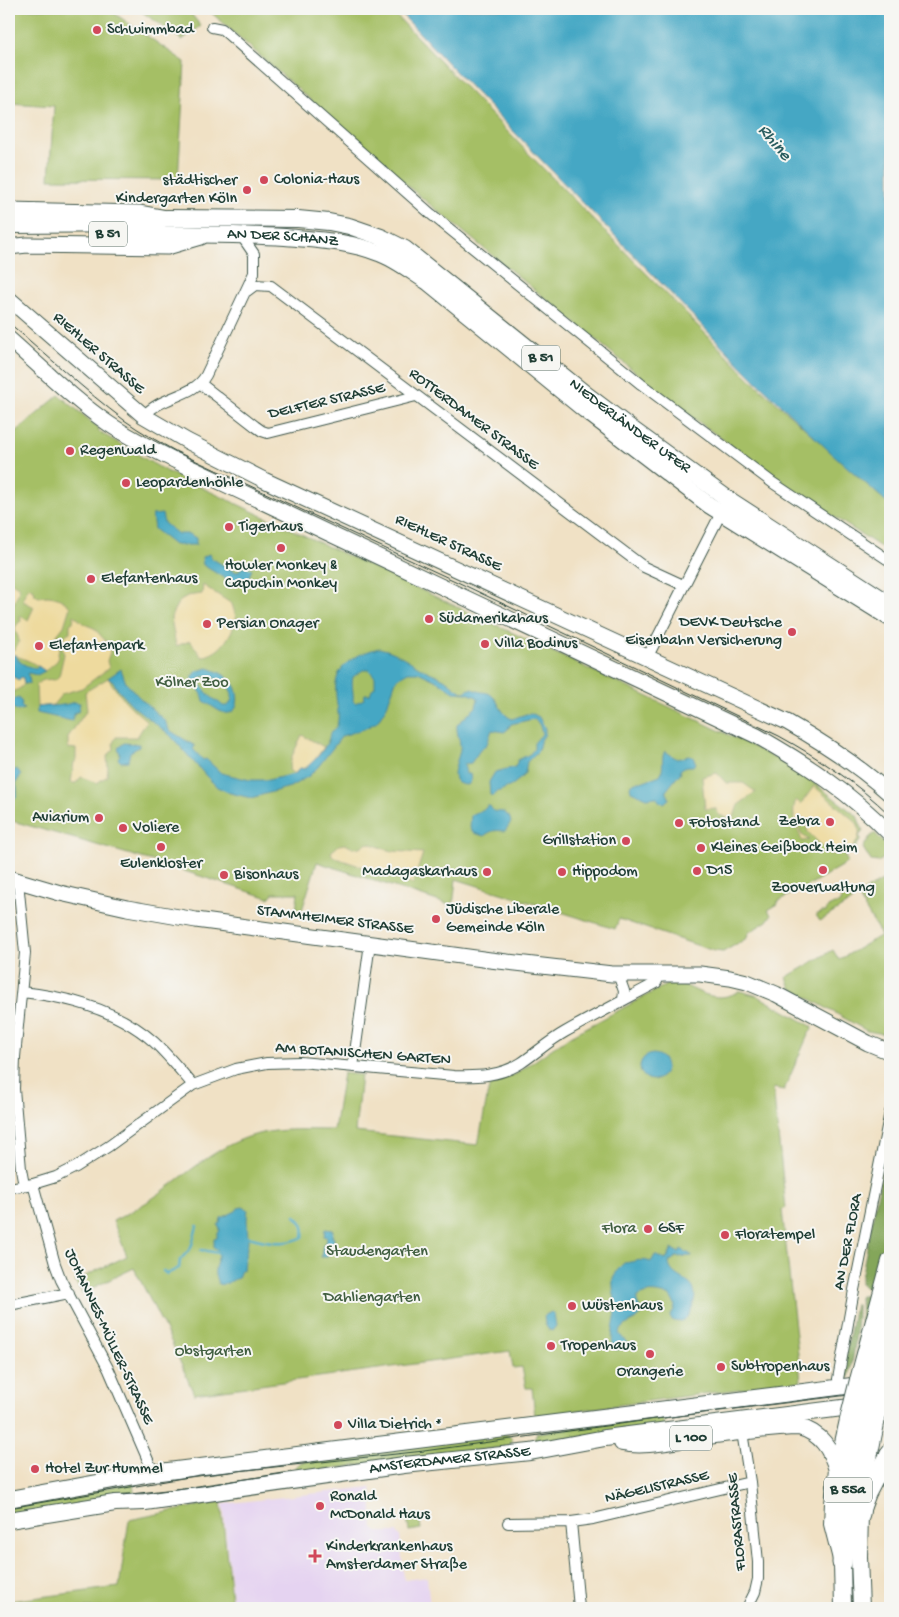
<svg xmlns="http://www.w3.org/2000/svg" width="899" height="1617" viewBox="0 0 899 1617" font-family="'Gochi Hand',sans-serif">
	<rect width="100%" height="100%" fill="#f6f6f2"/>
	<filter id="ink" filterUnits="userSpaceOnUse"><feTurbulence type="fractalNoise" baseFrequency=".02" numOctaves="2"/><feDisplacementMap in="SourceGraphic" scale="10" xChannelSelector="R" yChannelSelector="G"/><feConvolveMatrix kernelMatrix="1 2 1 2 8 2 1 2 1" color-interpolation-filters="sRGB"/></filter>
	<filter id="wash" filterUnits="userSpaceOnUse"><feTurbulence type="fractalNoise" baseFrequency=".0096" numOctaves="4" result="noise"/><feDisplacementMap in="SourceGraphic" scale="20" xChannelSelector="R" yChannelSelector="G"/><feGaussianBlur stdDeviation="1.12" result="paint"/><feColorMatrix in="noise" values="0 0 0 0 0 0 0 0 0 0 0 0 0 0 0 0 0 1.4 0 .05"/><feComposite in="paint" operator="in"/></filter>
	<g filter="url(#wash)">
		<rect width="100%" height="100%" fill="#f0e1c5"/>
		<path fill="#e5d3f1" d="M371,1487L373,1528L377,1532H397L400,1536L404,1580L427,1577L430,1608H233L223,1504Z"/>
		<path fill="#a5bf65" stroke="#627e4c" d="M9,9H108L185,62L178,180L49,179L54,106L9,103Z
			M138,9H187L201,26L182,40Z
			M207,9H390L530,155L750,379L890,505V553L785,485L677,406L416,193Z
			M59,395L99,428L98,431L164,470L464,610L746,743L784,763L818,786L857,816L863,831L859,836L861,839L855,848L853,847L844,855L848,862L799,891L798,890L777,902L778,904L768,910L771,915L767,921L748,933L747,938L723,952L714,951L619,919L615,929L456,879L453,906L317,862L302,910H296L298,893H273L269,898L156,862L9,820V438Z
			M875,833L890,850V854L878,862L871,861L863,848L869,838Z
			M884,880L890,884V1035L867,1031L791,988L787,977L833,950L839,960L881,935L857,895Z
			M848,894L852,901L820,921L816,915L822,912H826L828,907L834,904H839L841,899Z
			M676,982L680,983C702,993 716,1004 740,991L758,996L813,1027L808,1035L784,1090L773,1088L786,1208L782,1210L801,1381L535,1416L532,1388H526L522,1367L513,1368L510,1351L194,1394L172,1343L134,1268L82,1293L75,1281L127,1256L113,1221C125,1215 136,1209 147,1202C184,1178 213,1146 258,1134C282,1128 309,1130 334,1130L343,1073L361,1075L355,1132L478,1145L490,1082L516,1074L567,1038L666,985Z
			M662,1414L664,1426L533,1443L537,1433Z
			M505,1434L511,1437L512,1443L506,1447L297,1473L296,1467L301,1462Z
			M133,1483L135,1499L9,1516V1504Z
			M221,1501L232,1608H9V1601L119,1587L129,1520Z
			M419,1516L421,1529L409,1531L407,1518Z"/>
		<path fill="#84a65a" stroke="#527247" d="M890,1131V1243L857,1359L861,1323L860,1296H870L872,1289L863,1287L860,1283Z
			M855,1304L857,1305C857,1330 855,1356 848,1381L841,1382Z"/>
		<path fill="#eeda9e" stroke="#868c69" d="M9,579L14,584L19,586C20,594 15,598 13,606H9Z
			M203,585L232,604L237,620C228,638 224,651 202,657L190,641L176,646L171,618L174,610L178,603L187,596L202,594Z
			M29,587L34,590L35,595L39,597C51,594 62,598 70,607L64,626L57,635L56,643L60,646L58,653L59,657L57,661L45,671C36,664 21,656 9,655V650L15,649L19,641C18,632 10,629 21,621L20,616L28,620L34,607L23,601L24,595Z
			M74,615L84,624L94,628L110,646V652L107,661L109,668L82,688L62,694L53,705L37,707L36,686C41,679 47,679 55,680L59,676L64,654C60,647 62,635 70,632V624L73,622Z
			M9,672L13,677L19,679L21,677L23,678L24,684C21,689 14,692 9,691Z
			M108,678C119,696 132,709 147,721L137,737H116L113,743L114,749L107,756L108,768L107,776L97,783L81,777L76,783H71L74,762L76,761V749L68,748V737L87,710L85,692Z
			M302,735L324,747L312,764L304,769L301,768L294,774L289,770L292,756Z
			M717,773L726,783H743L756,792L738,805L733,820L719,815L715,808L705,809L702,777Z
			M814,786L857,823C863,836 856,846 846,853L843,849L831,855L808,832L803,818L796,821L802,835L809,840L802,841C797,827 790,815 796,800L801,804Z
			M368,843L392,851L423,853L413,884L333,857L331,852L339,845L345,844L353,848L360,847Z"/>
		<path fill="#45a7c4" stroke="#32727c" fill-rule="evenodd" d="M397,9H890V505L827,449L753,378L454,70Z
			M162,514L164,523L178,534H189L196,538V545H174L154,529L152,515Z
			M209,554L211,558L233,571L238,572L242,567L252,569L248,579L234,584L203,565L202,557Z
			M379,648C395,651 406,659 419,667C427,672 436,674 444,679C451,683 456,690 464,692C472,688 470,688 478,691C483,693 487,692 490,694C500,701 500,714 512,719L526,714H533L539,717L545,729V734L540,742L538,751L527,762L525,773L521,778L511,786L497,792L493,796L490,795L489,782L495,772L515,767L518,760L530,754L534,749V743L542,734L540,726L537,721L533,719L511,724L507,730L504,732L492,730L487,744L480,750L471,763L464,764L466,774H470L471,781L468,785C443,785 459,761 460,749C461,741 456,733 457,725L476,707L478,699L477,697L467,693L454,692L439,682L418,672H408L403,675L396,680L387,706L377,722L364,729L342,736L318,767L309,776L290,787L251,798L230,793L217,787L207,777L170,735L134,707L118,690L113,681L108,678L121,669L126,683L139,697L165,721L169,730L195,746L193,749L203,760L206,759L221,773L250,780H268L294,774L297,772L298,769L301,768L304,769C315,761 329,746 330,733C357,717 302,668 379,648ZM363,670H369L375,677V687L372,689L370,694H365L364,699L355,703L353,701C354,693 351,685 353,677Z
			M9,655H16C18,663 29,668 37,668L38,666L45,671L37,675L28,673L27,674L29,677L30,683L24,684L23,678L21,677L19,680L13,677L9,672Z
			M208,668C217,671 226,675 232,682C240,690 241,716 225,713C219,712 209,704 204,701C203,692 195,687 192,678L197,671ZM203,676C217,675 242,690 228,706H223C219,702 213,699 209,695C205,691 205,688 200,685L198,682L200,678Z
			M9,691L13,693L12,696L14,699L19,698L22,703L21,706L24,709L18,711L9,706Z
			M74,702L80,703L78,712H75L72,721L37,713V707C51,705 62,707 74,702Z
			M124,743L139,744V747L130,752L128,761L121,762L118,759L120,754L118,748Z
			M665,751L677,759L689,756L693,757L696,763L693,766C687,766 685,766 680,770L681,772L666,791L668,795L669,799L664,803L660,802L656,797L647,798L631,791L630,786L635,782H641L660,775C665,768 660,758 665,751Z
			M16,769L18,770L21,775L16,783C18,792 19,799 9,803V774Z
			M487,806H490L493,811L503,812L509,816L511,822L505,831C495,830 492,830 484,836L474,833L470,828L471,815L486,808Z
			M640 1067a13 13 0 1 1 26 0a13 13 0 1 1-26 0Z
			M243,1207L248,1210C246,1218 248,1232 248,1242C247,1251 243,1260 243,1270H241L238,1278C231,1280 227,1286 218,1284C217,1279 214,1276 215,1270C215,1264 219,1258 219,1252L214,1248V1239L217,1238V1235L220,1230L218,1225L220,1223L221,1218L236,1211L238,1208Z
			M325,1229L333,1230L332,1237L334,1238L333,1248H331L330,1254H328L327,1257H321L323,1244H326L327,1237L324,1236Z
			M672,1249L679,1253L681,1249L693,1256L676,1257L669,1262C669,1281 700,1277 694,1301C693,1307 690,1313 686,1318C681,1323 677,1322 671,1320L670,1315L674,1310L675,1304L669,1295C658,1294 649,1289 638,1297L637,1303L643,1313C635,1323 627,1320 619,1333C622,1339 628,1341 628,1347L616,1350C607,1339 617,1320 616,1307C615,1297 612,1290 613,1279C615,1274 620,1266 624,1263C634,1262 641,1258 651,1262L655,1255L666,1260Z
			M551,1312L554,1314L556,1326L552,1331L548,1329L545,1324L544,1316Z"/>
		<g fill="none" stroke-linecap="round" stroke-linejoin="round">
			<path stroke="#45a7c4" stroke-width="2.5" d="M248,1237C267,1242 285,1246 303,1237C305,1227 302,1222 295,1216
				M201,1250L219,1253
				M163,1271L167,1274L179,1268L180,1260L191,1248L197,1226"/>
		</g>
	</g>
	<g filter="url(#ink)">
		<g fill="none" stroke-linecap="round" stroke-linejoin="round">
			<defs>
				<path id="street" d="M212,27L222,29L431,214L641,384L773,483L890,561
					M247,291L255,285L271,286L644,567L683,585
					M201,384L255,426L262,431L268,433L416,396
					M144,416C160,396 194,397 206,375L254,273V254L241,235
					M647,658L723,509
					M18,881L25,953L15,1057L14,1089L21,1169L24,1185
					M618,974L624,991L623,1000
					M22,992C69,997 118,1010 154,1042C168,1055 180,1070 193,1085
					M353,1067L370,943
					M33,1184L55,1264L61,1280L109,1370L151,1467L152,1473
					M9,1188L33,1184L56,1177L76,1167L109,1146L193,1085L236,1069L267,1063L300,1062L454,1076C477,1077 501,1076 521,1063C536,1053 549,1041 565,1032C595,1015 626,999 656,983L660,975
					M9,1305L69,1293
					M838,1379L854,1290L890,1112
					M742,1432L750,1482L758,1562V1579L755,1592L747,1608
					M571,1522L579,1608
					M508,1523L571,1522L593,1519L750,1482"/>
				<path id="secondary" d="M9,210L140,213L167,218
					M9,247L27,245L167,247L201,237
					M9,299L144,416L187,441L264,480L787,722C824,743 858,765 890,794
					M9,339C42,368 73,399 109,424C130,438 152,449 174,460L757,736C806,764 851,793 890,834
					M9,878L60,893L127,908L196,920L490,960L612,974H700L730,978L747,982L776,994L868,1043L890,1052"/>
				<g id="primary">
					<path id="s1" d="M9,225L140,224L167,218L298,219L329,222L349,226L381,237L405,249L588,396L633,430L728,499L890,604"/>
					<path id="s2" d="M121,234C176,234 231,234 285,237C317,240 348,241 379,253C396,259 412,272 428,282L585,410L709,505L890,618"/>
					<path d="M858,1380L890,1261"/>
					<path d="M622,1443C643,1447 666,1442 687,1439C724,1434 762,1428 799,1427C821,1433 831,1449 837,1470"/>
					<path d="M9,1499L152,1473L868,1384"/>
					<path id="s3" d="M9,1520L115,1503L145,1502L404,1465L530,1452L605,1438L890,1402"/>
					<path d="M843,1608L842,1563L832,1524L833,1503L837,1470L848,1420"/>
					<path d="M861,1608L859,1557L860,1514L868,1493L890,1451"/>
				</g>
				<path id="highway" d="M873,1378L890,1316
					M860,1514L867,1460L876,1416
					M842,1563C844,1511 851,1468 862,1418"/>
			</defs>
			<use href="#street" stroke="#3e564a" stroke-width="12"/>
			<use href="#secondary" stroke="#3e564a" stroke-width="17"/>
			<use href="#primary" stroke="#3e564a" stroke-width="18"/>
			<use href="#highway" stroke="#3e564a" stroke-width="21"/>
			<use href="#street" stroke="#fff" stroke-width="10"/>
			<use href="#secondary" stroke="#fff" stroke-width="15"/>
			<use href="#primary" stroke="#fff" stroke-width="16"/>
			<use href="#highway" stroke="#fff" stroke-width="19"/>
			<path stroke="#1f3d34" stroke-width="1" d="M9,323C47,355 84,390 124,420C141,432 159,442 177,452L466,586L779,736C819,758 857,783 890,815
				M122,1495L202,1486L290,1472
				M9,1508L200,1475L424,1451L678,1416L890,1389"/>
			<defs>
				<path id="primary-bridge" d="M848,1420L858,1380"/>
				<path id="highway-bridge" d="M876,1416L887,1376
					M862,1418L873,1378"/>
			</defs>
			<use href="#primary-bridge" stroke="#3e564a" stroke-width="18" stroke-linecap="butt"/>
			<use href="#highway-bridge" stroke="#3e564a" stroke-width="21" stroke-linecap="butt"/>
			<use href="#primary-bridge" stroke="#fff" stroke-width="16"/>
			<use href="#highway-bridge" stroke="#fff" stroke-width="19"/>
		</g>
	</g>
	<g fill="#d1495b" stroke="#f6f6f2" stroke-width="2">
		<circle cx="97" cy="30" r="5"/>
		<circle cx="264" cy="180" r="5"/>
		<circle cx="247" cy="190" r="5"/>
		<circle cx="70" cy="451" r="5"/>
		<circle cx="126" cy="483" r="5"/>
		<circle cx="229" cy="527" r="5"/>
		<circle cx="281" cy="548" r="5"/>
		<circle cx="91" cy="579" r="5"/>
		<circle cx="429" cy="619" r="5"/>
		<circle cx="207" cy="624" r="5"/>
		<circle cx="792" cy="632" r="5"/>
		<circle cx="485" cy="644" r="5"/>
		<circle cx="39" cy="646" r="5"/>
		<circle cx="99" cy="818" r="5"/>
		<circle cx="830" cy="822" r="5"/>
		<circle cx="679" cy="823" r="5"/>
		<circle cx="123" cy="828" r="5"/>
		<circle cx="626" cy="841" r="5"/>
		<circle cx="161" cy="847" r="5"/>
		<circle cx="701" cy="848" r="5"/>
		<circle cx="823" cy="870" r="5"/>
		<circle cx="697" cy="871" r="5"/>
		<circle cx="487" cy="872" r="5"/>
		<circle cx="562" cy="872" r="5"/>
		<circle cx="224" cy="875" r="5"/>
		<circle cx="436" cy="919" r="5"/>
		<circle cx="648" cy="1229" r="5"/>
		<circle cx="725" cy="1235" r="5"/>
		<circle cx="572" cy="1306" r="5"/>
		<circle cx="551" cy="1346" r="5"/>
		<circle cx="650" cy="1354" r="5"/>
		<circle cx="721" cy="1367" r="5"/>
		<circle cx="338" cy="1425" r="5"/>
		<circle cx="35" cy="1469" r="5"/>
		<circle cx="320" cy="1506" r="5"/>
		<path d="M312.5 1548.5h5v5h5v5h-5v5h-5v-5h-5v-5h5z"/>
	</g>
	<g text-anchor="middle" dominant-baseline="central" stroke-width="4" stroke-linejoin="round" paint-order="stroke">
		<g fill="#f6f6f2" stroke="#60746d" stroke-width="1">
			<rect x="89" y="221.5" width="38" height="25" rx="4"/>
			<rect x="522" y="345.5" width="38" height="25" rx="4"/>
			<rect x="670" y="1425.5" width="42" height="25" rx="4"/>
			<rect x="824" y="1477.5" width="48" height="25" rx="4"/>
		</g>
		<g font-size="15" font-weight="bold" fill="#1f3d34">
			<text x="108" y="234">B 51</text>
			<text x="541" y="358">B 51</text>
			<text x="691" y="1438">L 100</text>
			<text x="848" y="1490">B 55a</text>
		</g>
		<g font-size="16" fill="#1f3d34" stroke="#f6f6f2" text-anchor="start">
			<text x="107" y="30">Schwimmbad</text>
			<text x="274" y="180">Colonia-Haus</text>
			<text x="237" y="181" text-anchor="end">städtischer<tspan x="237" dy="18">Kindergarten Köln</tspan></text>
			<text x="80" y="451">Regenwald</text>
			<text x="136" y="483">Leopardenhöhle</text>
			<text x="239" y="527">Tigerhaus</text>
			<text x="281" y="566" text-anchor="middle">Howler Monkey &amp;<tspan x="281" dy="18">Capuchin Monkey</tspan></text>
			<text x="101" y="579">Elefantenhaus</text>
			<text x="439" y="619">Südamerikahaus</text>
			<text x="782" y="623" text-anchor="end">DEVK Deutsche<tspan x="782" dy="18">Eisenbahn Versicherung</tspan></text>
			<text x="217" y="624">Persian Onager</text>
			<text x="495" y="644">Villa Bodinus</text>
			<text x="49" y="646">Elefantenpark</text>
			<text x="89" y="818" text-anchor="end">Aviarium</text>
			<text x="820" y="822" text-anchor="end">Zebra</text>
			<text x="689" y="823">Fotostand</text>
			<text x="133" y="828">Voliere</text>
			<text x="616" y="841" text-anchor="end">Grillstation</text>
			<text x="711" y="848">Kleines Geißbock Heim</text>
			<text x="161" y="864" text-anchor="middle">Eulenkloster</text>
			<text x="707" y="871">D15</text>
			<text x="477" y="872" text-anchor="end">Madagaskarhaus</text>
			<text x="572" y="872">Hippodom</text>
			<text x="234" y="875">Bisonhaus</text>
			<text x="823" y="888" text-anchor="middle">Zooverwaltung</text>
			<text x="446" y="910">Jüdische Liberale<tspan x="446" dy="18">Gemeinde Köln</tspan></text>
			<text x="658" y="1229">GSF</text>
			<text x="735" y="1235">Floratempel</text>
			<text x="582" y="1306">Wüstenhaus</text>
			<text x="561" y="1346">Tropenhaus</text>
			<text x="731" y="1367">Subtropenhaus</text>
			<text x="650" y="1372" text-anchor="middle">Orangerie</text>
			<text x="348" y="1425">Villa Dietrich *</text>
			<text x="45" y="1469">Hotel Zur Hummel</text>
			<text x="330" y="1497">Ronald<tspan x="330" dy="18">McDonald Haus</tspan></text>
			<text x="326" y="1547">Kinderkrankenhaus<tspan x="326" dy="18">Amsterdamer Straße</tspan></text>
		</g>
		<g font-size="16" fill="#1f3d34" stroke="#f6f6f2">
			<text stroke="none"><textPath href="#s2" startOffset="162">AN DER SCHANZ</textPath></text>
			<text transform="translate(98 354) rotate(41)">RIEHLER STRASSE</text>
			<text transform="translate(327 402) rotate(-13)">DELFTER STRASSE</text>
			<text transform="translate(473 420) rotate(37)">ROTTERDAMER STRASSE</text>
			<text stroke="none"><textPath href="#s1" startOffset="688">NIEDERLÄNDER UFER</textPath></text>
			<text transform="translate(448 544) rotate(25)">RIEHLER STRASSE</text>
			<text transform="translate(335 921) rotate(7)">STAMMHEIMER STRASSE</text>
			<text transform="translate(363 1055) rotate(4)">AM BOTANISCHEN GARTEN</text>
			<text transform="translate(849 1242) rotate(-79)">AN DER FLORA</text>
			<text transform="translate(108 1337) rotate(65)">JOHANNES-MÜLLER-STRASSE</text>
			<text stroke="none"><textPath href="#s3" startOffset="445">AMSTERDAMER STRASSE</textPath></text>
			<text transform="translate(657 1488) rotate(-13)">NÄGELISTRASSE</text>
			<text transform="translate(738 1522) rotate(-95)">FLORASTRASSE</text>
		</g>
		<g font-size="16" fill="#405e40" stroke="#f6f6f2">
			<text x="192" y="683">Kölner Zoo</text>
			<text x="619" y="1229">Flora</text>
			<text x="377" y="1252">Staudengarten</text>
			<text x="372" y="1298">Dahliengarten</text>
			<text x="213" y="1352">Obstgarten</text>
		</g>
		<g font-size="18" font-style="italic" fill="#2a5d5f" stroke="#f6f6f2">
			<text transform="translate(774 143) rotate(50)">Rhine</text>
		</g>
	</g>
	<rect width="899" height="1617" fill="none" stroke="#f6f6f2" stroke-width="30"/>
</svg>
